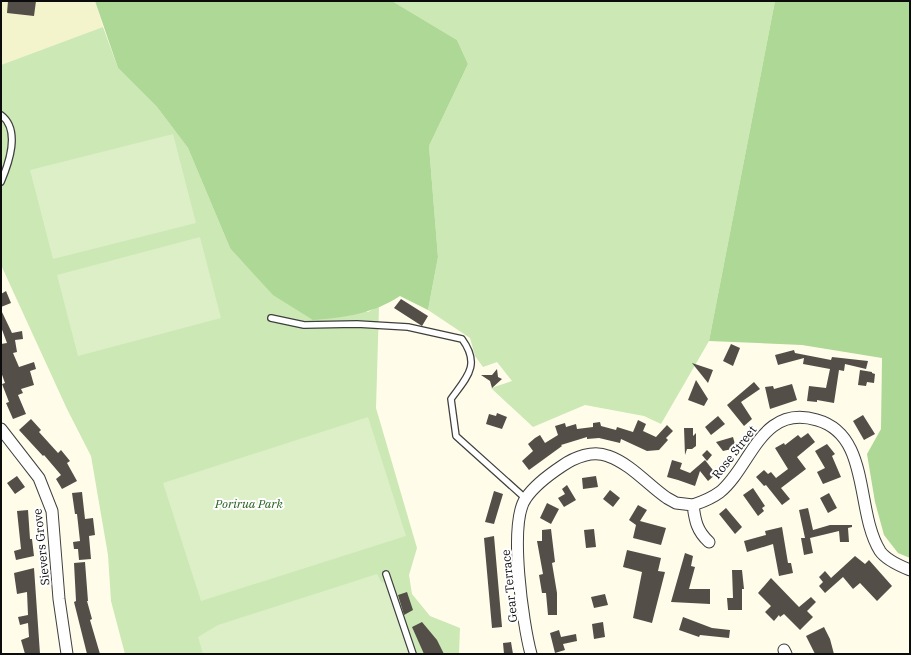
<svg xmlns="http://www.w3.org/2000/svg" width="911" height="655" viewBox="0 0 911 655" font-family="'IBM Plex Serif',serif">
	<rect width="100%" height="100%" fill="#fffdea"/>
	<path fill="#f3f3cc" d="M1,1H95L103,27L1,65Z"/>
	<path fill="#cbe8b5" d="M392,1H775L709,341L661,424L644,416L585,405L533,427L491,388L512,381L497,362L483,367L475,356L470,338L428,310L438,257L429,146L468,64L457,40Z
		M103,27L118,68L157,107L188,148L230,248L368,312L379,306L376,408L417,548L409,575L412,594L430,616L460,628L459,654H125L111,601L108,555L91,456L67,409L1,265V65Z"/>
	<path fill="#add895" d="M95,1H392L457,40L468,64L429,146L438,257L428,310L400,296C375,313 343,318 313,320L273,295L230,248L188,148L157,107L118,68Z
		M775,1H910V558L898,553L884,535L875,502L867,454L881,429L882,358L802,345L709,341Z"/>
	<path fill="#ddefc7" d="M173,134L196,223L53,259L30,170Z
		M200,237L221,318L78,356L57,275Z
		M368,417L406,536L201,601L163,483Z
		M377,574L381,582L386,583L410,654H203L198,637L218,625Z"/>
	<path fill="#544e48" d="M8,1H36L34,16L7,13Z
		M6,291L11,303L1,307V294Z
		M401,299L428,316L422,326L394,308Z
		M1,310L12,333L22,331L23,339L15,340L17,352L13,353L19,367L34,362L36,369L30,371L34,385L21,389L23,393L18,395L26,414L13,419L6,403L9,402L2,384L5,383L1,372V344L7,343L1,327Z
		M731,344L740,348L733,366L723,361Z
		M794,350L795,353L831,360L832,357L868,361L866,369L845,364L844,371L839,370L834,403L817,400V402L807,401L809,386L826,388L830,369L803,364L804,358L778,365L775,355Z
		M692,363L713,370L708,383Z
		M497,369L498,377L502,379L492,388L490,381L481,375H492Z
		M860,370L872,372V373L875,374L874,383L867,382L866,386L858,385Z
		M696,380L708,399L704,406L688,400Z
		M754,382L760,389L741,402L752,419L744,426L727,405Z
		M792,384L797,400L770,409L765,387L773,386L774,389Z
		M497,413L507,417L502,429L486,424L489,414L496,416Z
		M863,415L875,434L864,440L853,421Z
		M718,416L725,424L711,435L705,427Z
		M31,419L41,430L39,432L58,453L61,450L70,461L67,463L77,481L62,489L56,479L61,475L44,455L43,456L19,430Z
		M638,420L646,424L643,431L656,437L667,425L673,431L666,438L668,440L659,450L647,451L621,439L620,443L599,438L587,439V437L561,445L562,446L529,470L522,461L533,451L528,444L535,438L540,435L545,443L558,435L555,426L565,423L566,427L576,424L577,429L593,427V423L600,422L601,426L616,430L617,427L633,432Z
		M684,428H693V436L696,433V446L692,449H687L685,455Z
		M808,433L815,442L797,457L806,469L781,488L790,499L782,505L766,485L764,486L756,477L764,470L768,474L771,472L776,478L788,469L775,448L784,443L785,445L798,435L801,438Z
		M733,437L736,448L723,451L716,442Z
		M827,444L835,454L832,456L841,477L823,484L817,472L825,468L815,451Z
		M707,450L712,455L707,461L702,455Z
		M672,460L682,463L680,469L690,473L705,460L716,474L708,481L700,471L695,486L678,480L667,477Z
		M17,476L25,487L15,494L7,483Z
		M596,476L598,487L583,489L582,478Z
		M567,485L576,500L564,507L558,498L565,494L562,489Z
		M753,488L765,506L762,508L764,511L758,516L743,495Z
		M610,490L620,498L613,507L603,499Z
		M494,491L503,494L494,524L485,522Z
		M82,492L85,519L93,518L95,535L89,536L91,559L79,560L78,549H74L73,542L80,541L77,514H75L72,493Z
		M829,493L837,508L828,513L820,498Z
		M547,503L559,509L551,524L540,518Z
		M638,505L647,510L640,521L666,528L661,545L633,538L636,525L629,520Z
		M726,508L742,527L735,534L719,514Z
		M808,508L813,530L830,525H852V527L848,528L849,542H840L839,531L810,538L813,553L804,555L801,538H805L799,510Z
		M28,510L30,539H32L34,556L16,560L14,551L21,549L17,511Z
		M782,527L788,563H791L793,573L779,576L773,544L747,552L744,541L766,535L765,531Z
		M551,529L555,562L552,563L557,593V615H548L546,593H542L539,575L543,574L537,541H542V530Z
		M594,529L596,547L586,548L584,530Z
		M494,536L502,627L492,628L484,538Z
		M627,550L661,558L658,571L665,572L652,623L633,618L642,572L623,567Z
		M685,553L693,556L691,566L695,567L689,589H710V604L671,602Z
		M855,556L865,564L869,560L892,586L877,601L860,583L853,589L843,577L825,593L819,586L823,582L819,577L825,571L831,578Z
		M85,562L88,601H87L92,619L90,620L100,654H87L74,602L76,601L74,563Z
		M34,568L40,654H25L21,640L29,637L28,623L20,625L18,617L28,615L27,592L17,594L14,573Z
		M732,570H742L744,589H742V610H728L727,598H733Z
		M771,578L799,607L811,597L816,602L807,611L813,617L800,630L784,614L780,617L779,615L774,621L765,612L771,606L758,593Z
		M407,592L413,610L404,615L398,595Z
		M605,594L608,605L594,608L591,597Z
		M683,617L712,628L730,630L729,638L700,635L699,637L679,630Z
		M422,622L437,640L444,654H424L412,627Z
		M603,622L605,637L594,639L592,624Z
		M824,627L830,639L834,654H815L806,636Z
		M559,630L561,637L576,634L577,641L563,644L565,650L555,653L550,633Z
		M511,642L513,654H504L503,643Z"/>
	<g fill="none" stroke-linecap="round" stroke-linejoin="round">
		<defs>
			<path id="lane" d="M1,115C21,130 9,163 1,182
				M271,318L304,325L357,324L408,327L462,339C481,365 467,377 451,399L456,436L525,498
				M386,574L413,654"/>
			<path id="street" d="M1,429L39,478L52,511L59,599L67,654
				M709,542C697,531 695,521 693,505C702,502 712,498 720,492C751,467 761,403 817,420C871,435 855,511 880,551C886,560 900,566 910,570
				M784,650L786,654
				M531,654C523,625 508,522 526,498C534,486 550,474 562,466C575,457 593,450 608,456C631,464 648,485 667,498L676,503L693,505"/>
		</defs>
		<use href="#lane" stroke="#3f3f3f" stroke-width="8"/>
		<use href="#street" stroke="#3f3f3f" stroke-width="13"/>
		<use href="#lane" stroke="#fff" stroke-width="5.5"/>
		<use href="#street" stroke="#fff" stroke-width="11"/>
	</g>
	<g text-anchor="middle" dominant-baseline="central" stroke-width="4" stroke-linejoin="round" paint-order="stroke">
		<g font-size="12" fill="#0c0c0c" stroke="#fff">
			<text transform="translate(734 452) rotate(-52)">Rose Street</text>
			<text transform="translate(41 547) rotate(-96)">Sievers Grove</text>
			<text transform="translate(509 586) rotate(-96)">Gear Terrace</text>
		</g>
		<g font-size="12" font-style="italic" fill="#25611e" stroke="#fff">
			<text x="249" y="503">Porirua Park</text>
		</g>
	</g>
	<rect width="911" height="655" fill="none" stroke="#0c0c0c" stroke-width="4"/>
</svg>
